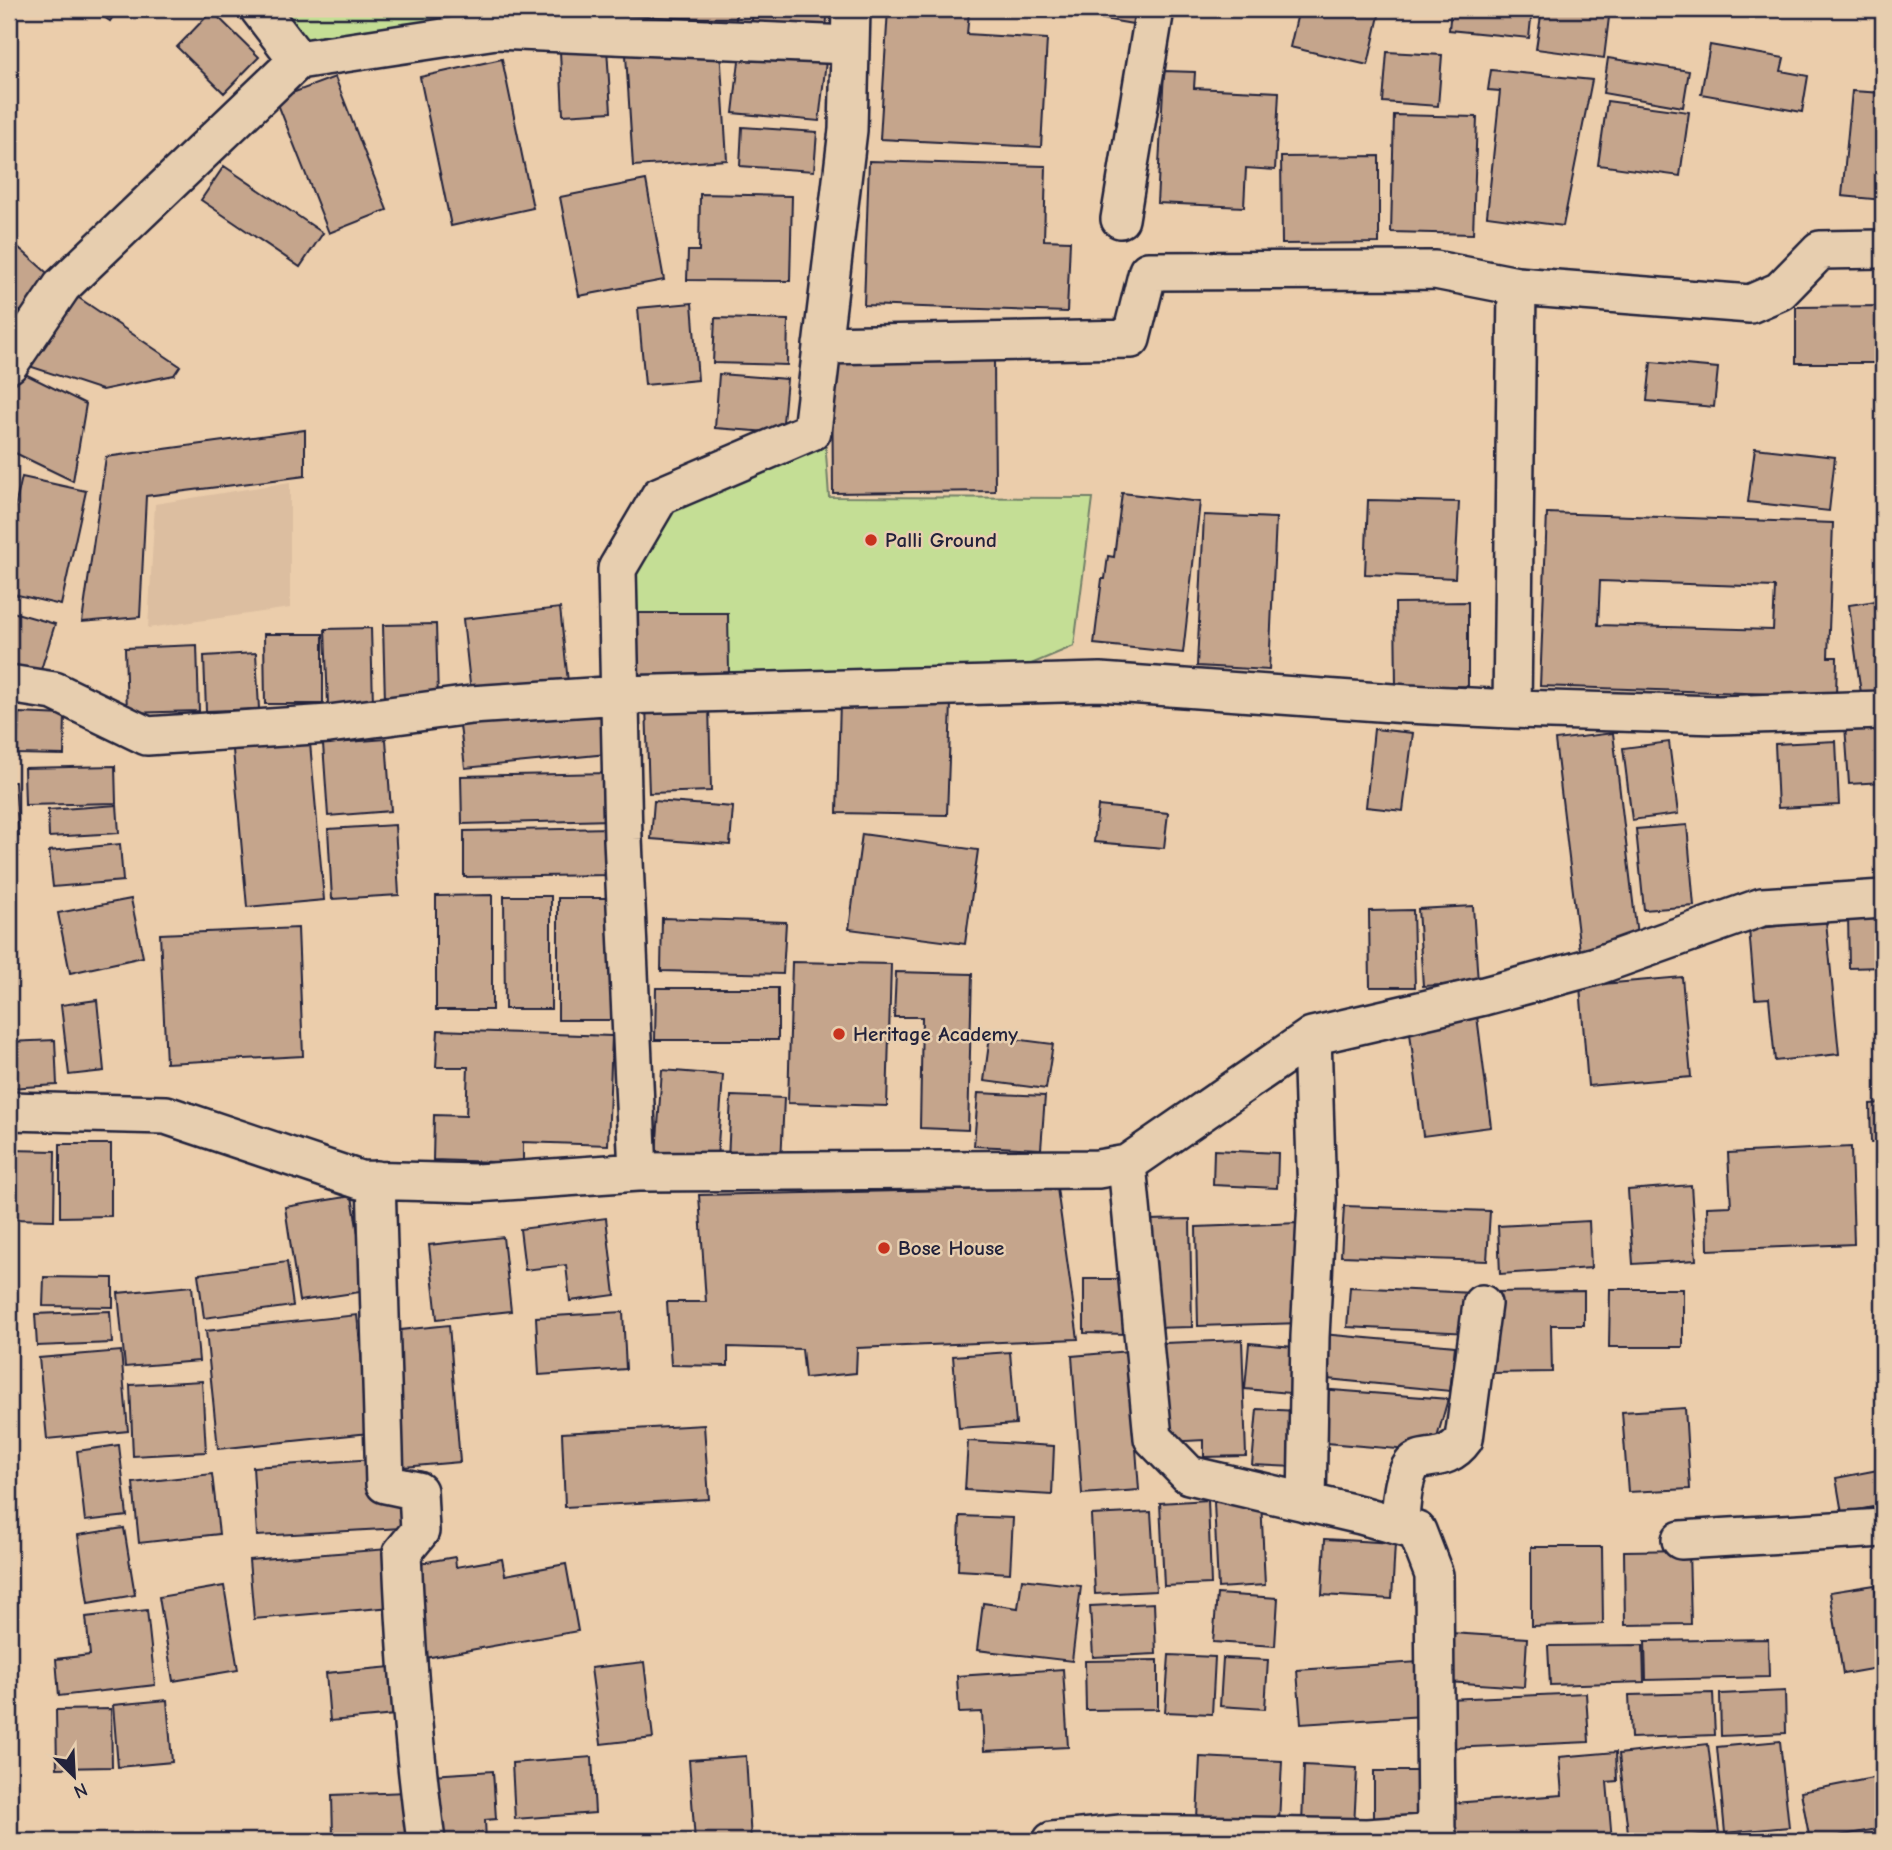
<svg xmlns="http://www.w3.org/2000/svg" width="1892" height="1850" viewBox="0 0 1892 1850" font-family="'Comic Neue',sans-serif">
	<rect width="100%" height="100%" fill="#ebcdab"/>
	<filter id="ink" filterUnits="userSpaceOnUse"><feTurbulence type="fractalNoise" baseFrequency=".0143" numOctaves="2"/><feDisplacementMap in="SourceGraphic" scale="14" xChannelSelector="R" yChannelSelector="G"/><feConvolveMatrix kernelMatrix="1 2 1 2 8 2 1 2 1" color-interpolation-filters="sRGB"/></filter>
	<g filter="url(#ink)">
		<path fill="#dcbea0" d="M290,482V608L148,628L155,504Z"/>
		<path fill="#c4de95" stroke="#738068" stroke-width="2" d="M280,9H461L455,21L300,44Z
			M825,438L829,497L1093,498L1074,646L1017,670L629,679V576L677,504Z"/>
		<path fill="#c5a58c" stroke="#22223b" stroke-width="2" fill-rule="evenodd" d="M92,9H118L110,21Z
			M635,9H737L735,28L634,23Z
			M753,9H828L825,37L751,31Z
			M888,9L969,12L967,34L1047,39L1041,147L880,139Z
			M1075,9H1142L1139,25L1074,14Z
			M1299,9L1380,11L1368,65L1290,47Z
			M1451,9H1532L1529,38L1449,30Z
			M1542,9H1610L1604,58L1536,49Z
			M212,11L259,57L224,93L177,47Z
			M1710,45L1784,58L1781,71L1808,76L1802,112L1701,94Z
			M607,48L611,112L563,115L560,51Z
			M720,48L727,160L633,166L626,55Z
			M740,52L826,61L819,121L733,113Z
			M1387,52L1442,55L1438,106L1383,102Z
			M1608,58L1689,71L1683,107L1603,93Z
			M502,59L533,208L451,226L420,77Z
			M1491,70L1592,80L1563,226L1487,216L1500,91L1488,90Z
			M1164,71L1195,72L1194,88L1279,92L1275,170L1246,168L1244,207L1157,203Z
			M335,77L387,210L329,233L276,99Z
			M1852,91L1883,93V200L1842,196Z
			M1607,101L1689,112L1680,176L1598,165Z
			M1394,115L1477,117L1473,234L1391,232Z
			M742,127L817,132L814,171L740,166Z
			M1379,156V243L1282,244L1281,157Z
			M869,161L1046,166L1044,240L1070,241L1067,312L864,305Z
			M224,166L323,233L300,267L201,200Z
			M646,180L664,280L579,296L560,197Z
			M700,194L792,196L790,281L687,280L688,251H699Z
			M9,239L55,280L24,315L9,302Z
			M76,296L180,366L174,375L102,390L29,366Z
			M692,303L698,380L645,385L638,308Z
			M1883,306V363H1796V307Z
			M715,318L788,320L787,365L713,363Z
			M994,359L995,491L833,493L832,361Z
			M1651,362L1718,368L1714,407L1647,401Z
			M11,367L86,404L73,481L9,450V371Z
			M719,374L787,379L782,433L715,428Z
			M305,430V476L146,496L140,617L82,622L106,457Z
			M1755,448L1835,457L1829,511L1748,502Z
			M22,477L86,491L61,605L9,593V533Z
			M1122,493L1200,502L1183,653L1094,644L1102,579H1105L1108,556L1114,557Z
			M1368,500L1459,502L1455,578L1365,574Z
			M1547,513L1833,523L1828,657H1837L1836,696L1540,686ZM1600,581L1775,587L1773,630L1598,625Z
			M1204,515L1276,518L1269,670L1197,666Z
			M1883,600V699L1862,701L1849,605Z
			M1468,602V686L1396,687L1395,603Z
			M560,608L568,682L471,693L463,619Z
			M9,611L55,624L40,673L9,670Z
			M633,613H728L729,673L634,675Z
			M436,624L438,699L385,701L383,625Z
			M371,628L373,703L328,705L325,629Z
			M264,634H323V704H265Z
			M197,645L199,711L127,713L125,648Z
			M256,653L259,709L206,711L204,656Z
			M840,700L951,703L947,815L837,813Z
			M603,703L607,754L465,768L459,717Z
			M709,703L711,791L649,793L646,705Z
			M19,713L65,715L64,755L17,754Z
			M1883,722V782L1849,784L1845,725Z
			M1374,729L1413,733L1403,811L1366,807Z
			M1613,733L1638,944L1580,951L1555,740Z
			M386,739L391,811L328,816L323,744Z
			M1836,741L1839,805L1778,808L1775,744Z
			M1669,742L1678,814L1632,820L1623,748Z
			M310,743L324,900L247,907L233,750Z
			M115,766L116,803L25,805L24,768Z
			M609,773L611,820L462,824L461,776Z
			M9,782H15L19,836L9,837Z
			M654,801L733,807L730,845L651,839Z
			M117,805L119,833L49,837L48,810Z
			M1098,806L1168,813L1164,848L1094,842Z
			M395,825L399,895L332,899L328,829Z
			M1687,825L1694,906L1644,910L1636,829Z
			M611,828L612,875L464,877V831Z
			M862,834L978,850L965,944L849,929Z
			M120,844L123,881L53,887L49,851Z
			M492,895V1010H436V896Z
			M504,896H551V1009H505Z
			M558,898H615L614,1020H558Z
			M131,899L143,957L70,973L58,913Z
			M1473,906L1478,983L1423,986L1418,909Z
			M1413,910L1415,987H1370L1369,911Z
			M1883,912V967L1849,968L1848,913Z
			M662,918L786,922L783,974L661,971Z
			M1826,921L1839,1054L1775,1061L1769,998L1755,999L1749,929Z
			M298,928L303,1056L166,1063L160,934Z
			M792,962L891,964L887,1106L788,1103Z
			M896,972L972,974L968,1130L920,1128L922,1017H894Z
			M1682,977L1691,1077L1588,1086L1580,986Z
			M656,988H778V1040H655Z
			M97,1000L104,1071L69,1075L61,1005Z
			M1477,1016L1491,1127L1423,1136L1409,1025Z
			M438,1030L612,1036L608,1145L523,1142V1163L433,1160L434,1115L466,1116L468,1067H436Z
			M990,1036L1053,1044L1046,1089L984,1081Z
			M55,1040L57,1085L9,1088V1042Z
			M662,1070L723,1075L717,1158L656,1154Z
			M978,1093L1045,1096L1041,1149L974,1146Z
			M731,1096L784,1098L781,1163L728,1161Z
			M1883,1103V1142L1871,1143L1870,1104Z
			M60,1144H111V1216L60,1217Z
			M1851,1147L1854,1244L1708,1250L1707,1207L1731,1206L1728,1153Z
			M11,1150L55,1151L54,1220L9,1219Z
			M1214,1150L1278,1153L1277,1188L1213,1185Z
			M1691,1185L1696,1260L1633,1264L1628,1190Z
			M1057,1188L1078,1339L857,1348L856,1373L805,1378L802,1349L728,1347V1366L671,1365L667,1302H706L699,1195Z
			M352,1196L367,1291L299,1301L285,1207Z
			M1344,1206L1490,1211L1487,1261L1341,1256Z
			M606,1218L615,1295L570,1301L566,1265L525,1270L520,1229Z
			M1190,1219L1192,1327L1150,1328L1148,1220Z
			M1589,1221L1591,1268L1500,1274L1498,1226Z
			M1298,1223L1301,1323L1198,1326L1196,1227Z
			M503,1237L511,1311L437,1319L429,1245Z
			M287,1262L293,1306L204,1318L198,1274Z
			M44,1277L113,1278V1307L43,1306Z
			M1084,1279H1129L1128,1334L1084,1333Z
			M192,1286L199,1361L125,1367L118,1293Z
			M1350,1287L1473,1293L1470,1333L1347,1327Z
			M1610,1289H1683V1347H1609Z
			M1584,1291V1325H1551L1552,1372L1493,1373V1292Z
			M12,1294L14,1345H9V1295Z
			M110,1311L112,1343L37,1346L35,1314Z
			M623,1312L626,1369L539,1375L536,1317Z
			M357,1315L369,1433L218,1449L206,1331Z
			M449,1325L460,1462L392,1468L381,1332Z
			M1322,1334L1455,1346L1450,1391L1317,1378Z
			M1242,1340L1246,1456L1204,1457V1440L1167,1442L1164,1343Z
			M1249,1343L1306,1348L1301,1394L1245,1389Z
			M121,1351L128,1431L47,1439L39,1358Z
			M1129,1351L1139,1490L1082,1494L1072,1356Z
			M1010,1352L1016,1424L959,1428L953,1356Z
			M202,1381L206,1452L133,1456L130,1385Z
			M1319,1389L1448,1399L1433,1452L1315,1442Z
			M1685,1408L1690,1489L1628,1492L1622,1412Z
			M1257,1409L1299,1411L1295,1467L1252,1465Z
			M704,1425L709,1499L565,1507L562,1433Z
			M968,1441L1054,1446L1052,1495L965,1490Z
			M119,1445L127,1516L85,1521L77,1451Z
			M375,1459L378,1502L401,1501L402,1528L257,1536L253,1467Z
			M1883,1469V1505L1842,1513L1836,1478Z
			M212,1474L219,1534L139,1543L133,1483Z
			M1208,1500L1211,1584L1164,1586L1160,1503Z
			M1261,1500L1265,1585L1218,1588L1214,1502Z
			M1151,1512L1156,1591L1095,1594L1091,1515Z
			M960,1516L1013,1518L1010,1573L958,1570Z
			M124,1528L135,1595L88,1603L78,1535Z
			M1325,1539L1395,1543L1392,1599L1322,1595Z
			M1531,1547H1602L1603,1624L1531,1626Z
			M388,1549L392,1607L254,1619L249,1560Z
			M1689,1550L1691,1624L1625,1625L1624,1551Z
			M455,1557L456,1567L502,1559L505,1575L566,1564L578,1631L425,1658L409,1565Z
			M1022,1579L1081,1586L1072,1661L977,1650L983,1603L1018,1608Z
			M1875,1585L1883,1638V1667L1843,1674L1830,1592Z
			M224,1586L238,1670L173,1681L159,1597Z
			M1217,1594L1278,1598L1275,1646L1213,1642Z
			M1154,1603L1156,1654L1093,1657L1090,1606Z
			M147,1610L155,1685L59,1696L56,1659L90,1655L86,1617Z
			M1451,1633L1527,1638L1524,1687L1448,1682Z
			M1768,1639L1769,1677L1646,1680L1645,1641Z
			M1643,1645L1644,1682L1550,1685L1548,1646Z
			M1169,1655L1215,1657L1212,1714L1165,1712Z
			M1223,1658L1268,1660L1265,1709L1220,1706Z
			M1158,1660V1709L1086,1710L1085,1661Z
			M644,1662L653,1738L601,1744L591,1668Z
			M1419,1662L1423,1716L1301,1724L1297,1670Z
			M402,1666L406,1714L330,1721L326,1673Z
			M1063,1669L1068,1747L984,1751L982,1712L959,1713L957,1676Z
			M1785,1691L1786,1733L1721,1736L1720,1694Z
			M1586,1693L1589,1742L1449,1748L1447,1699Z
			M1713,1693L1715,1735L1631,1738L1629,1695Z
			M167,1700L172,1762L118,1767L113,1705Z
			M111,1709L112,1767L57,1768L56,1710Z
			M1780,1741L1789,1827L1725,1833L1717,1747Z
			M1708,1744L1719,1833L1648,1841H1629L1619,1754Z
			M1616,1752L1617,1781L1607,1782L1612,1841H1456L1453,1803L1562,1795L1559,1757Z
			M746,1756L751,1841H695L689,1760Z
			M592,1757L595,1813L515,1819L512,1763Z
			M1200,1757L1282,1761L1279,1822L1197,1818Z
			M1304,1765L1357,1768L1354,1827L1302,1826Z
			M493,1771L496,1819L485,1820L486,1841H435L431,1775Z
			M1374,1771H1424V1824L1374,1825Z
			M1883,1776V1828L1810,1841L1801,1792Z
			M407,1792L409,1834L333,1837L332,1795Z"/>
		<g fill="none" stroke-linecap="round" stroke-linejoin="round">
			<defs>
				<path id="street" d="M259,9L298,60
					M1120,219L1155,9
					M1517,286L1750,304L1780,291L1820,250L1883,249
					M822,345L1131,339L1148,271L1435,270L1517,286L1512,709
					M9,364L62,286L298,60L496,30L850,45
					M9,684L54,691L147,736L329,724L471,705L621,695L1100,682L1407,704L1512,709L1718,715L1883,710
					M9,1111L166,1115L360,1180L477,1183L638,1172L623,839L617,569L660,496L812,431L848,130L851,9
					M638,1172L1098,1169L1127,1164
					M376,1180L385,1484L418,1491L420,1531L402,1553C406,1649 413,1745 426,1841
					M1307,1503L1310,1337L1317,1199L1312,1036
					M1399,1525C1402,1507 1401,1480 1412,1465C1421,1452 1446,1465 1464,1439L1482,1304
					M1681,1540L1883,1528
					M1121,1834L1367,1838L1437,1833
					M1052,1841L1121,1834V1841
					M1436,1841L1434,1575L1417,1531L1361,1515L1189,1475L1153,1438L1127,1164L1312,1036L1484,996L1596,966L1762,907L1883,899"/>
			</defs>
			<use href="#street" stroke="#22223b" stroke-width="42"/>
			<use href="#street" stroke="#e7ceaf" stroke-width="37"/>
		</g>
	</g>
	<g fill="#c8321e" stroke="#e7ceaf" stroke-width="2.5">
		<circle cx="871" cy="540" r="7"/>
		<circle cx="839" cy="1034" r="7"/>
		<circle cx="884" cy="1248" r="7"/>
	</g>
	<g text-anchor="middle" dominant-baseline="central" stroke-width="5" stroke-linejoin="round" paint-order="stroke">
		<g font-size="21" font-weight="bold" fill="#22223b" stroke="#e7ceaf" text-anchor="start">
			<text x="885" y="540">Palli Ground</text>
			<text x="853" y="1034">Heritage Academy</text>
			<text x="898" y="1248">Bose House</text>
		</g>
	</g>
	<rect width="1892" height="1850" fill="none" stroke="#e7ceaf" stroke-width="35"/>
	<rect x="18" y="18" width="1857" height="1815" fill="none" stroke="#22223b" stroke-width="2.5" filter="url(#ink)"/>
	<g transform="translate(74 1776) rotate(156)" stroke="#e7ceaf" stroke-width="5" paint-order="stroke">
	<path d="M0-5L12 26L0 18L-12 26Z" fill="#22223b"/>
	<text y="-10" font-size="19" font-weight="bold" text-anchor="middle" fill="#22223b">N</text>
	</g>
</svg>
